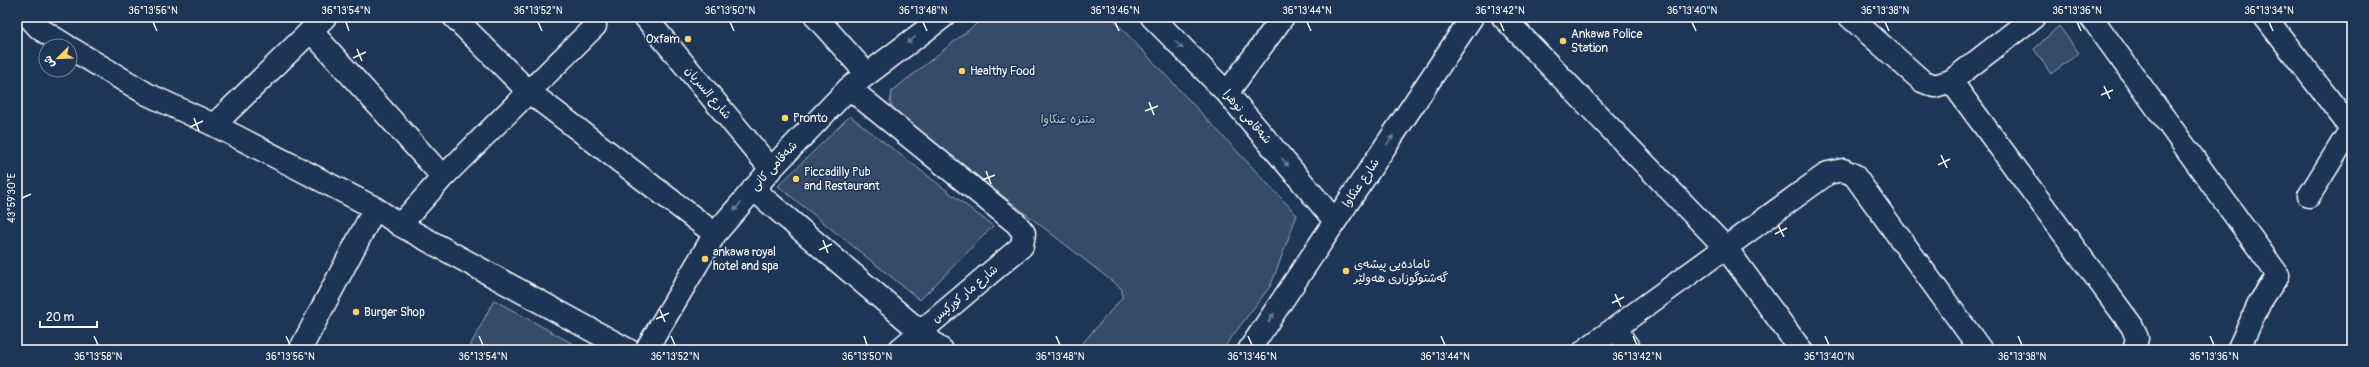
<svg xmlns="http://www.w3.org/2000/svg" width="2369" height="367" viewBox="0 0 2369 367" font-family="Pangolin,'Playpen Sans Arabic',sans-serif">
	<rect width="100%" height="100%" fill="#1d3557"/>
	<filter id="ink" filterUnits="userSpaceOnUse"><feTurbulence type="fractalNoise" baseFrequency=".025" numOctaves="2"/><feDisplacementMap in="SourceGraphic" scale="8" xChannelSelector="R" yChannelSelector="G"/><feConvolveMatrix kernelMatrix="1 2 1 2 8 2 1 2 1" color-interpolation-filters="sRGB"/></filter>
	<g filter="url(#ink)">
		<path fill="#364b69" stroke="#9aa5b4" d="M985,17H1111L1297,215L1271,285L1222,350H1086L1080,346L1122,298V289L897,113L890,103L892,91Z
			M2059,26L2079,53L2051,74L2034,49Z
			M850,116L993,226L920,300L778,186Z
			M494,300L584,350H468Z"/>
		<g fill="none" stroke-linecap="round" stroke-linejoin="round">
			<defs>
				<path id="minor" d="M29,17L40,29L67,46
					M454,17L528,91L715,234
					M645,17L771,169
					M816,17L867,74
					M1152,17L1227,93L1335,221
					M1503,17L1726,248L1801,350
					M1850,17L1922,81L1935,86L1951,81L2034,17
					M2091,17L2278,275L2260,302L2238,350
					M2265,17L2351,128
					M311,31L443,177
					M70,48L147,94L214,125L375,208L400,225L628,350
					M1951,81L2132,326L2137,338L2134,350
					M849,88L1016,223L1024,233L1022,246L899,350
					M1227,93L1283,17
					M214,125L325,17
					M753,189L942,350
					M2309,196L2352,127
					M400,225L443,177L595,26
					M1615,328L1630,350
					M300,350L375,208
					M646,350L715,234L771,169L849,88L943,17
					M1249,350L1472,17
					M1585,350L1828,173L1843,170L1854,175L1981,350"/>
			</defs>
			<use href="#minor" stroke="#fff" stroke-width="25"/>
			<use href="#minor" stroke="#1d3557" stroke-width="22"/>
		</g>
		<defs><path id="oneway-solid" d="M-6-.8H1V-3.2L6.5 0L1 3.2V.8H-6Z"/></defs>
		<g fill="#6c7c92">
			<use href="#oneway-solid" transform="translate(911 40) rotate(143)"/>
			<use href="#oneway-solid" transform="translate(1179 45) rotate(45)"/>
			<use href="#oneway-solid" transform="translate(1390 140) rotate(-56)"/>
			<use href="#oneway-solid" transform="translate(1285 162) rotate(50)"/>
			<use href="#oneway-solid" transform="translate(737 207) rotate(130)"/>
			<use href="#oneway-solid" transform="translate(1271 318) rotate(-56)"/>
		</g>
	</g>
	<path fill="none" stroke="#fff" stroke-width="1.5" d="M153,22L157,31M346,22L349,31M538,22L542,31M730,22L734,31M923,22L927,31M1115,22L1119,31M1307,22L1311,31M1500,22L1504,31M1692,22L1696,31M1885,22L1889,31M2077,22L2081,31M2269,22L2273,31M357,49L362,61M353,58L366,52M2104,86L2110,99M2101,95L2113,90M1149,102L1154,115M1145,111L1158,106M194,118L199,131M190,127L203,121M1941,155L1947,168M1938,165L1950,159M986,171L991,184M982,180L995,175M22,198L31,194M1778,225L1784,237M1775,234L1787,228M823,240L828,253M819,250L832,244M1615,294L1621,307M1612,303L1624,297M660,310L665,322M656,319L669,313M94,336L98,345M286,336L290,345M479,336L483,345M671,336L675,345M864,336L867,345M1056,336L1060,345M1248,336L1252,345M1441,336L1445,345M1633,336L1637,345M1825,336L1829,345M2018,336L2022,345M2210,336L2214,345"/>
	<g fill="#ffd166" stroke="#1d3557" stroke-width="1.5">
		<circle cx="688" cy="39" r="4"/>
		<circle cx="1563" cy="41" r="4"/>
		<circle cx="962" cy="71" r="4"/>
		<circle cx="785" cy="118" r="4"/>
		<circle cx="796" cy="179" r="4"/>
		<circle cx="705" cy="259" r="4"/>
		<circle cx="1346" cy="271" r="4"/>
		<circle cx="356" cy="312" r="4"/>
	</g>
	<g text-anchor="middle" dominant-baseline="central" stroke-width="3" stroke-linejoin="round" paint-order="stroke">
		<g font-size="12" fill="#fff" stroke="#1d3557" text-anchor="start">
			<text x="1571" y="34">Ankawa Police<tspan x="1571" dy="14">Station</tspan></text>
			<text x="680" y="39" text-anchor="end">Oxfam</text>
			<text x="970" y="71">Healthy Food</text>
			<text x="793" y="118">Pronto</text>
			<text x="804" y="172">Piccadilly Pub<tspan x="804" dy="14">and Restaurant</tspan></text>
			<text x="713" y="252">ankawa royal<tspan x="713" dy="14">hotel and spa</tspan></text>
			<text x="1354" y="264">ئاماده‌یی پیشه‌ی<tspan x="1354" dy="14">گه‌شتوگوزاری هه‌ولێر</tspan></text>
			<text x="364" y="312">Burger Shop</text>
		</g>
		<g font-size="12" fill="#fff" stroke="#1d3557">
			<text transform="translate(708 93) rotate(50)">شارع السريان</text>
			<text transform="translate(1247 117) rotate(49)">شەقامی نوهرا</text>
			<text transform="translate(774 166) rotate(-47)">شەقامی کانی</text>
			<text transform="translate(1361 183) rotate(-56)">شارع عنكاوا</text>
			<text transform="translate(965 294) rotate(-40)">شارع مار كوركيس</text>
		</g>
		<g font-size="12" fill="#b9c0ca" stroke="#1d3557">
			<text x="1068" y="119">متنزه عنكاوا</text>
		</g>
	</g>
	<rect width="2369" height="367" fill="none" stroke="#1d3557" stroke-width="44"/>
	<g transform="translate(58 58) rotate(247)"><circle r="19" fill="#1d3557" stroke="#77869a"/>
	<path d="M0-3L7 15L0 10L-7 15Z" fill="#ffd166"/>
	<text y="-6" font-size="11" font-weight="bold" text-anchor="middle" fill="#ffffff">ش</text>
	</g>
	<path d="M40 321v6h57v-6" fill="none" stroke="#ffffff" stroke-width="2"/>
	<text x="46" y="321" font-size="12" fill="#ffffff" stroke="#1d3557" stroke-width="3" paint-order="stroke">20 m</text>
	<rect x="22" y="22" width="2325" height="323" fill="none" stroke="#fff" stroke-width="1.5"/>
	<g font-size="10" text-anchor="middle" fill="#fff">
		<text x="153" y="14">36°13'56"N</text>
		<text x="346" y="14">36°13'54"N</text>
		<text x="538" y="14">36°13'52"N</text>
		<text x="730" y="14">36°13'50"N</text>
		<text x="923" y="14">36°13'48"N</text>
		<text x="1115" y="14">36°13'46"N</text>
		<text x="1307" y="14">36°13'44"N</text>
		<text x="1500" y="14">36°13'42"N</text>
		<text x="1692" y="14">36°13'40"N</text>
		<text x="1885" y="14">36°13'38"N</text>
		<text x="2077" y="14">36°13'36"N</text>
		<text x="2269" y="14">36°13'34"N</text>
		<text transform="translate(11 198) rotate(-90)" y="4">43°59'30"E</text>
		<text x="98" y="360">36°13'58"N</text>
		<text x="290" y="360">36°13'56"N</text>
		<text x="483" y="360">36°13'54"N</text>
		<text x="675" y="360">36°13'52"N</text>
		<text x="867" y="360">36°13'50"N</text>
		<text x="1060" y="360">36°13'48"N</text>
		<text x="1252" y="360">36°13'46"N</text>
		<text x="1445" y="360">36°13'44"N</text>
		<text x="1637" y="360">36°13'42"N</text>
		<text x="1829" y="360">36°13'40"N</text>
		<text x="2022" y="360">36°13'38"N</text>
		<text x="2214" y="360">36°13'36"N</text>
	</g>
</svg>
